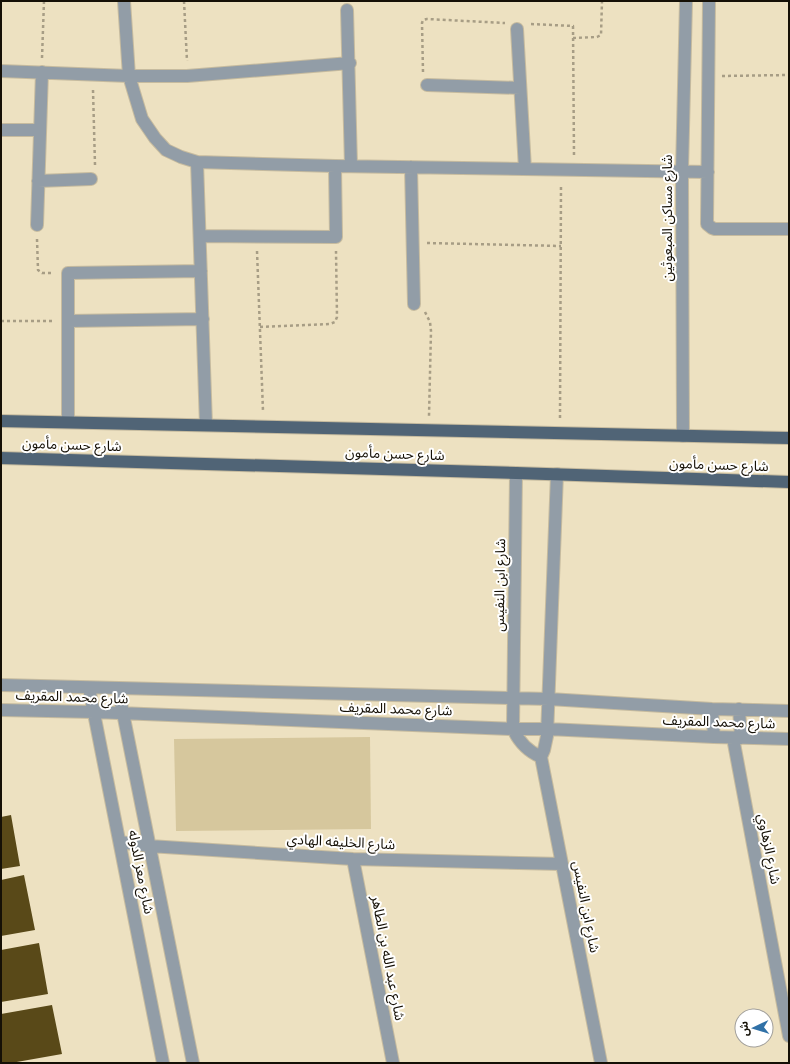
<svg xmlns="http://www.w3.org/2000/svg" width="790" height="1064" viewBox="0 0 790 1064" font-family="Figtree,'Noto Sans Arabic',sans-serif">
	<rect width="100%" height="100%" fill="#ede1c1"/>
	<path fill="#d6c79d" d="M370,737L371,829L176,831L174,739Z"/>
	<path fill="#594918" d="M11,815L20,866L1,869V817Z
		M24,875L35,930L1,936V880Z
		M39,943L48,994L1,1002V950Z
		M52,1005L62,1054L11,1063H1V1014Z"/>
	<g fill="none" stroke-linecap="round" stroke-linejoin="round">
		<defs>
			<path id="minor" d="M124,1L129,76L142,119L155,138L166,150L181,157L197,162L335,166L708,172
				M709,1L707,224L712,228L715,229H789
				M347,10L351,166
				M517,29L525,169
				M1,71L129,76H187L350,63
				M427,85L520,88
				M1,130H40
				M197,162L206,425
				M411,167L414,304
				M38,181L91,179
				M37,225L42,72
				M200,236L336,237L335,166
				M68,321L203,319
				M68,422V273L201,271
				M683,436L682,171L686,1
				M516,473L513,729C519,742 527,751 541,757
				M557,474L547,736L544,750L541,757L601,1063
				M1,685L549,699L712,709L789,711
				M89,688L163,1063
				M118,688L193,1063
				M712,709L714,737
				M739,709L741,738
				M1,710L94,712L513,729H548L714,737L789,739
				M733,738L789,1036
				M120,842L149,846L353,859L562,864
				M353,859L393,1063"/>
			<path id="major" d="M1,421L789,438
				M1,458L516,473L789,482"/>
		</defs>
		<use href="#minor" stroke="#c6bb9f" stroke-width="14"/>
		<use href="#major" stroke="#c6bb9f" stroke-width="14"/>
		<path stroke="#a79d85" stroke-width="2.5" stroke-dasharray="3 3" stroke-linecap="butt" d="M184,1L187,61
			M531,24L573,26L574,155
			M573,38L597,37L601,35L602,1
			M42,58L44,1
			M423,72L422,23L423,20L427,19L505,23
			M722,76L789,75
			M93,90L95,165
			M37,239L38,270L42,273H53
			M427,243L561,246
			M257,251L263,411
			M425,312L430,322L431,331L429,416
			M1,321H54
			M260,327L330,324L335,322L337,317L336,251
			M560,418L561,184"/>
		<use href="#minor" stroke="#929da7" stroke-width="12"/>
		<use href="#major" stroke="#506476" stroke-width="12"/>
	</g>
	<g text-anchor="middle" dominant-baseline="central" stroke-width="4" stroke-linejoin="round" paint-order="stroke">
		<g font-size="14" fill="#151006" stroke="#fff">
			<text transform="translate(667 218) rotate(-90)">شارع مساكن المبعوثين</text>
			<text transform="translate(72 445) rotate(2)">شارع حسن مأمون</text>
			<text transform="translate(395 454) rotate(2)">شارع حسن مأمون</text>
			<text transform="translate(719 465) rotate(2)">شارع حسن مأمون</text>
			<text transform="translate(500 585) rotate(-89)">شارع ابن النفيس</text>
			<text transform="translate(72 697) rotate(2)">شارع محمد المقريف</text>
			<text transform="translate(396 709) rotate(2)">شارع محمد المقريف</text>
			<text transform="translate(719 722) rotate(2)">شارع محمد المقريف</text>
			<text transform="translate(341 842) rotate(3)">شارع الخليفه الهادي</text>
			<text transform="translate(769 849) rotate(79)">شارع الزهاوي</text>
			<text transform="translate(141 872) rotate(79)">شارع معز الدوله</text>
			<text transform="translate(586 907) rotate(79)">شارع ابن النفيس</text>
			<text transform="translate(388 958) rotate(79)">شارع عبد الله بن الطاهر</text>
		</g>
	</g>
	<rect width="790" height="1064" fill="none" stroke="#151006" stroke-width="4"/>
	<g transform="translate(754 1028) rotate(266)"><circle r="19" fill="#ffffff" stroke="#a19f9b"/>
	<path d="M0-3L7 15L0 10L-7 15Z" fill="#3071a7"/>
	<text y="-6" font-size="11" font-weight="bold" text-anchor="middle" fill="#151006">ش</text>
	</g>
</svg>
